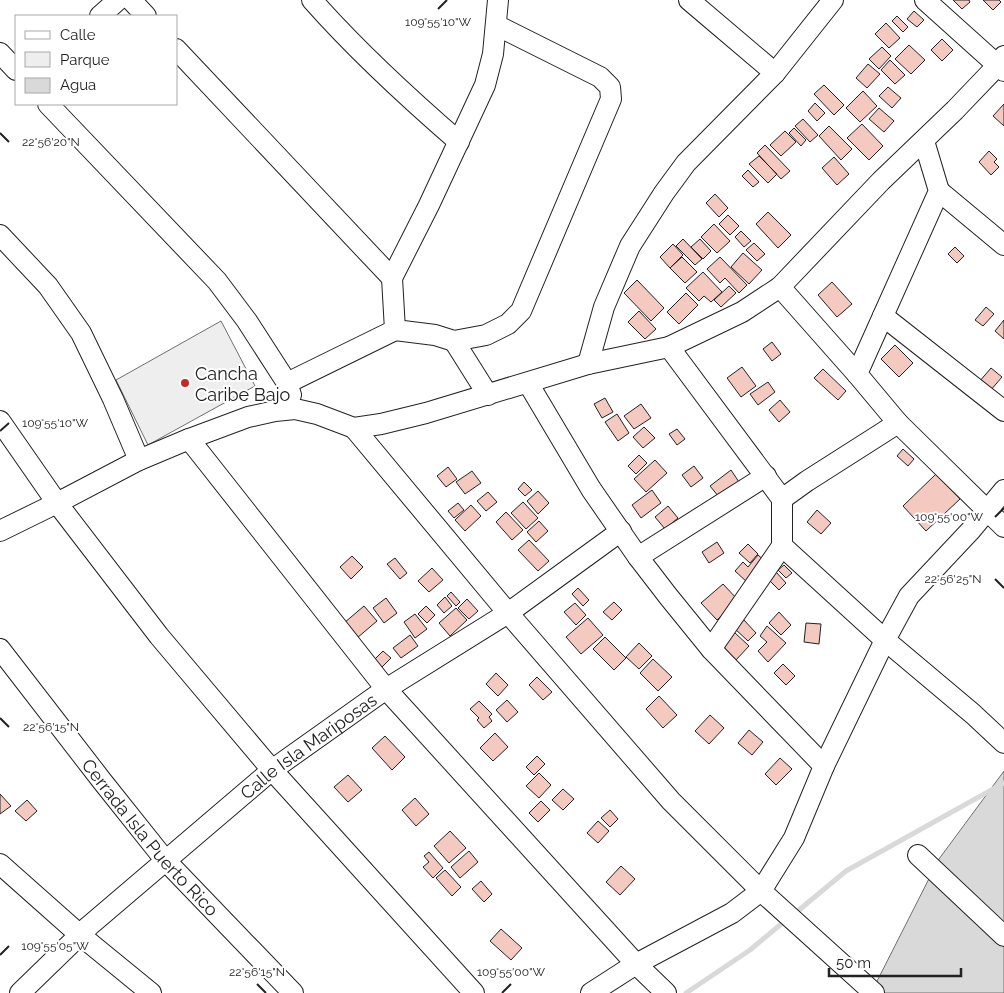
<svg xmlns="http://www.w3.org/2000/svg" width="1004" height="993" viewBox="0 0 1004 993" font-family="Raleway,sans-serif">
	<rect width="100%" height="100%" fill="#fff"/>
	<path fill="#eee" stroke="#6f6f6f" d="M221,321L255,386L148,445L116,380Z"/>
	<path fill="#d9d9d9" stroke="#6f6f6f" d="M1004,771V993H871L939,859Z"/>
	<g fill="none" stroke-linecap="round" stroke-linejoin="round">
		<path stroke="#d9d9d9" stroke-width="5" d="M793,915L846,871L1004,783
			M686,993L750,950L786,920"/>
	</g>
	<path fill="#f3c9c0" stroke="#222" d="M953,0H969L970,2L962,9Z
		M983,0H999L1001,2L993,10Z
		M914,11L924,20L917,27L907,19Z
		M897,16L908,27L903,32L892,21Z
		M886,23L900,38L889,48L875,34Z
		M942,39L953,50L942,61L931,50Z
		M909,45L925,60L911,74L895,59Z
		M882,47L891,56L879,69L869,59Z
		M890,60L905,75L895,84L881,70Z
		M868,64L880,74L867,88L856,78Z
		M824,85L844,105L834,115L814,94Z
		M888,87L901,98L892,108L879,96Z
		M863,91L877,106L860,122L846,108Z
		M815,103L825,113L817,121L808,111Z
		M1004,104V126L993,116Z
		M879,108L894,121L884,132L869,119Z
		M803,119L818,135L810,142L795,126Z
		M862,124L883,146L869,160L847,138Z
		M829,126L852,149L841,160L819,136Z
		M794,128L806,140L801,146L789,133Z
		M785,131L796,142L781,156L770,145Z
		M765,145L790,171L781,179L757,153Z
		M989,151L997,159L994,162L999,167L991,175L979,162Z
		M759,156L777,174L768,183L749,164Z
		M834,157L849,174L837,185L822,168Z
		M748,170L759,182L753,187L742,176Z
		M715,194L728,208L719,217L706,203Z
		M768,212L791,235L778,248L756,224Z
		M728,215L739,226L730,235L719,224Z
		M714,224L730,241L717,253L701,237Z
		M741,231L751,241L744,247L735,237Z
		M683,239L702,259L695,265L676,246Z
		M700,239L711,251L703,259L691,247Z
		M754,243L765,254L757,261L746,250Z
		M673,244L683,255L670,268L660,257Z
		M955,247L964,256L957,263L948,254Z
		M743,253L762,270L749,284L731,267Z
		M682,257L697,272L685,283L670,268Z
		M720,257L747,285L739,293L725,278L720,283L707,269Z
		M703,272L722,292L711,302L704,296L699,301L686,288Z
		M637,280L664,308L651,321L624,293Z
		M832,282L852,304L837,317L818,295Z
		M729,286L736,293L721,307L714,300Z
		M686,293L698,305L679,324L667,312Z
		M986,307L994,314L983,326L975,320Z
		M639,311L656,329L645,339L628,322Z
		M1004,320V339L995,331Z
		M772,342L781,354L772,361L763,349Z
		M895,345L913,363L899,377L881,359Z
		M742,367L756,386L741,397L727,378Z
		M991,368L1002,377L990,391L979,382Z
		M823,369L846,391L838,400L814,378Z
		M768,382L775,392L758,405L750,394Z
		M605,398L613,412L602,418L594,404Z
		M780,400L790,412L779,422L769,410Z
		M641,404L651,418L634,429L624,416Z
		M617,414L629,433L618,441L605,422Z
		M644,427L655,438L643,448L633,437Z
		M677,429L685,439L677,445L669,434Z
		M903,449L914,459L908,466L897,456Z
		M639,455L647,463L636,474L628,466Z
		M655,460L667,473L646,492L634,479Z
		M694,466L703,478L691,487L682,475Z
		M448,467L457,479L446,487L437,476Z
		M731,470L739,482L719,497L710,486Z
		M472,471L481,483L465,494L456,482Z
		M936,474L960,499L926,531L903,506Z
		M524,482L532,490L525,496L518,489Z
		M652,490L661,503L641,518L632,505Z
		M538,491L549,503L538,514L527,501Z
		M488,492L497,502L486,511L477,501Z
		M523,502L538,518L526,529L511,513Z
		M458,503L464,510L454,518L448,511Z
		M471,505L481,516L465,531L455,520Z
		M668,506L678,518L665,529L655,517Z
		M817,510L831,523L821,534L807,522Z
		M506,512L523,530L512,540L496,522Z
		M539,521L548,531L536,542L527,532Z
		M529,540L549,561L538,571L518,550Z
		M717,542L724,553L709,563L702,552Z
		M748,544L758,554L750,563L739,553Z
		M758,555L767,563L748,583L735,571L743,562L748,567Z
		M352,556L363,567L351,579L340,567Z
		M395,558L407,573L400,579L387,564Z
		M784,565L792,573L786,578L778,570Z
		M432,568L443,580L429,592L418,581Z
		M776,572L786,583L779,590L768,579Z
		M723,584L738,600L717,620L701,603Z
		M578,588L589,600L583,606L572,594Z
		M451,592L460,602L456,606L447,596Z
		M445,597L452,606L444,613L437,605Z
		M386,598L397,613L384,623L373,608Z
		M467,599L478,611L469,619L458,608Z
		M614,602L622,610L612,620L603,612Z
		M575,603L586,615L576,625L564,612Z
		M364,606L377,621L357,638L344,623Z
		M426,606L435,615L427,623L418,614Z
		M456,608L467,620L450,636L439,623Z
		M779,612L791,625L781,635L769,623Z
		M415,614L427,629L415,638L404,622Z
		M588,618L603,635L581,654L566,637Z
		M743,619L756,633L748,641L734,628Z
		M806,623L821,624L819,644L804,642Z
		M767,626L786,643L768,662L758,651L767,642L760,636Z
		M734,632L749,646L735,661L720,647Z
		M410,635L418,646L401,658L393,648Z
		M605,637L626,658L614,670L593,649Z
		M639,643L652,656L639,669L626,657Z
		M383,651L391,658L380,669L373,661Z
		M653,659L672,677L658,691L640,673Z
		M783,664L795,676L786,685L774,673Z
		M496,673L508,685L498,696L486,684Z
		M537,677L552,692L543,700L529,685Z
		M659,696L677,715L663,728L646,709Z
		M507,700L518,712L507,722L496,710Z
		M479,701L492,714L489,717L492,721L484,728L477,720L479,718L470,709Z
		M710,715L724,728L709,744L695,731Z
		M749,730L763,742L752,755L738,743Z
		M495,733L508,747L493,761L480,748Z
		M385,736L405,757L392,770L372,748Z
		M537,756L545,764L534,775L526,767Z
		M780,758L792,769L776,785L765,774Z
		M539,773L551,785L539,798L526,786Z
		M348,775L362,790L348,802L334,787Z
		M563,789L574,799L563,810L552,800Z
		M0,794L11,806L0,814Z
		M415,798L429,814L416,826L402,810Z
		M27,800L37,811L26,821L15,811Z
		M541,801L550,810L538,822L529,813Z
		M610,810L618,819L610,827L601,818Z
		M598,821L609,831L598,843L587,833Z
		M450,831L466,848L449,863L434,846Z
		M469,851L478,862L460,878L451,867Z
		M429,852L443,868L433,878L423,867L429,862L424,856Z
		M621,866L635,879L620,895L606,882Z
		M445,870L461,887L452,896L436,878Z
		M481,881L492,894L484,902L472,889Z
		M501,929L522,948L511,960L490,941Z"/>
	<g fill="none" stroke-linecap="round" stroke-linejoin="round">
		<defs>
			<g id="minor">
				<path d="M131,0L146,16"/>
				<path d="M312,0C357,51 407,97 459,142"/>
				<path d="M689,0L775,73"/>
				<path d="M925,0L1004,71"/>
				<path d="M100,16L118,0"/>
				<path d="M176,49L392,278"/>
				<path d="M0,53L16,70"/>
				<path d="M48,104L217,281L247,321L287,383L291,395"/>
				<path d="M939,191L1004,245"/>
				<path d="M0,235L48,286L81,333L113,399L139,460"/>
				<path d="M780,287L857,374"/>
				<path d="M883,316L1004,411"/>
				<path d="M395,330L435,335L454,341L486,335L508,324L521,311L611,99L610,87L600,77L496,25"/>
				<path d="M454,341L488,395"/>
				<path d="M669,347L782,499"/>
				<path d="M588,364L604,307L630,246L664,193L686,163L775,73L833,0"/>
				<path d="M287,383L395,330L392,278L429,205L485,85L493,54L498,0"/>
				<path d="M528,383L591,489L638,557L668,596L711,649L824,766"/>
				<path d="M0,421L57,503L159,636L272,770L474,993"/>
				<path d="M898,423L1004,527"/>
				<path d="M354,428L508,613L671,801L761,891L874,993"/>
				<path d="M189,439L386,689L636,964L666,993"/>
				<path d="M1004,490L971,530L909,596L885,640L973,714L1004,743"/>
				<path d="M0,531L57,503L139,460L189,439L248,417L275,411L295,409L317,414L354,428L381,424L426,413L588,364L669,347L742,312L780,287L881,181L955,110L998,65L1004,56"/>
				<path d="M638,557L766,476"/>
				<path id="s1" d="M0,649L102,781L165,860L293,993"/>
				<path d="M711,649L782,546"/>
				<path d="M918,855L1004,936"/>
				<path d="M0,864L80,935L151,993"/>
				<path id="s2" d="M20,993L89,926L272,770L386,689L508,613L621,531"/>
				<path d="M591,993L636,964L732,913L761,891L794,838L824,766L885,640L782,546V499L807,481L898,423L857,374L939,191L924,141"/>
			</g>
		</defs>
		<use href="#minor" stroke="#222" stroke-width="22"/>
		<use href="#minor" stroke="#fff" stroke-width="20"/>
	</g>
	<path fill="none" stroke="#222" stroke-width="2" d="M438,9L447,0M0,133L9,142M0,431L9,423M995,517L1004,508M995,579L1004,588M0,718L9,727M0,955L9,946M257,984L266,993M502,993L511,984"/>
	<circle fill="#c62828" stroke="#fff" stroke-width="2" cx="185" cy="383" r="5"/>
	<g text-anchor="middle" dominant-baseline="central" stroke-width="4" stroke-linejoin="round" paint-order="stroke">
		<g font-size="18" fill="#222" stroke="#fff" text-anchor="start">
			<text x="195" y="373">Cancha<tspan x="195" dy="21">Caribe Bajo</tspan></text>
		</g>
		<g font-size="18" fill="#222" stroke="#fff">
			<text stroke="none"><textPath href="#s2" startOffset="380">Calle Isla Mariposas</textPath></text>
			<text stroke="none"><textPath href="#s1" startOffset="241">Cerrada Isla Puerto Rico</textPath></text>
		</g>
	</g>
	<g font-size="12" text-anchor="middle" fill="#222" stroke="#fff" stroke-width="4" stroke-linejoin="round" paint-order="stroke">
		<text x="438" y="26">109°55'10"W</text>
		<text x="51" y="146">22°56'20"N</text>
		<text x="55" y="427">109°55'10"W</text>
		<text x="949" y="521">109°55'00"W</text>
		<text x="953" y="583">22°56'25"N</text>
		<text x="51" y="731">22°56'15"N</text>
		<text x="55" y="950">109°55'05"W</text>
		<text x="257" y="976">22°56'15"N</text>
		<text x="511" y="976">109°55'00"W</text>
	</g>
	<rect x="15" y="15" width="162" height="90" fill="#ffffff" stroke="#a7a7a7"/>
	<rect x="25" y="31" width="25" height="8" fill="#ffffff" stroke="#a7a7a7"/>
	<text x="60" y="40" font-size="15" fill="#222222">Calle</text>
	<rect x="25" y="52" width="25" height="15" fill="#eeeeee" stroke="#a7a7a7"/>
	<text x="60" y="65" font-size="15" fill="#222222">Parque</text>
	<rect x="25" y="78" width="25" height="15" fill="#d9d9d9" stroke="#a7a7a7"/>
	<text x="60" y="90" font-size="15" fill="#222222">Agua</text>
	<path d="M829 968v8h132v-8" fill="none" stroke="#222222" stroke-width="2.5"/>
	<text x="836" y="968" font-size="15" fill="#222222" stroke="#ffffff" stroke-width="4" paint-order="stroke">50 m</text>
</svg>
